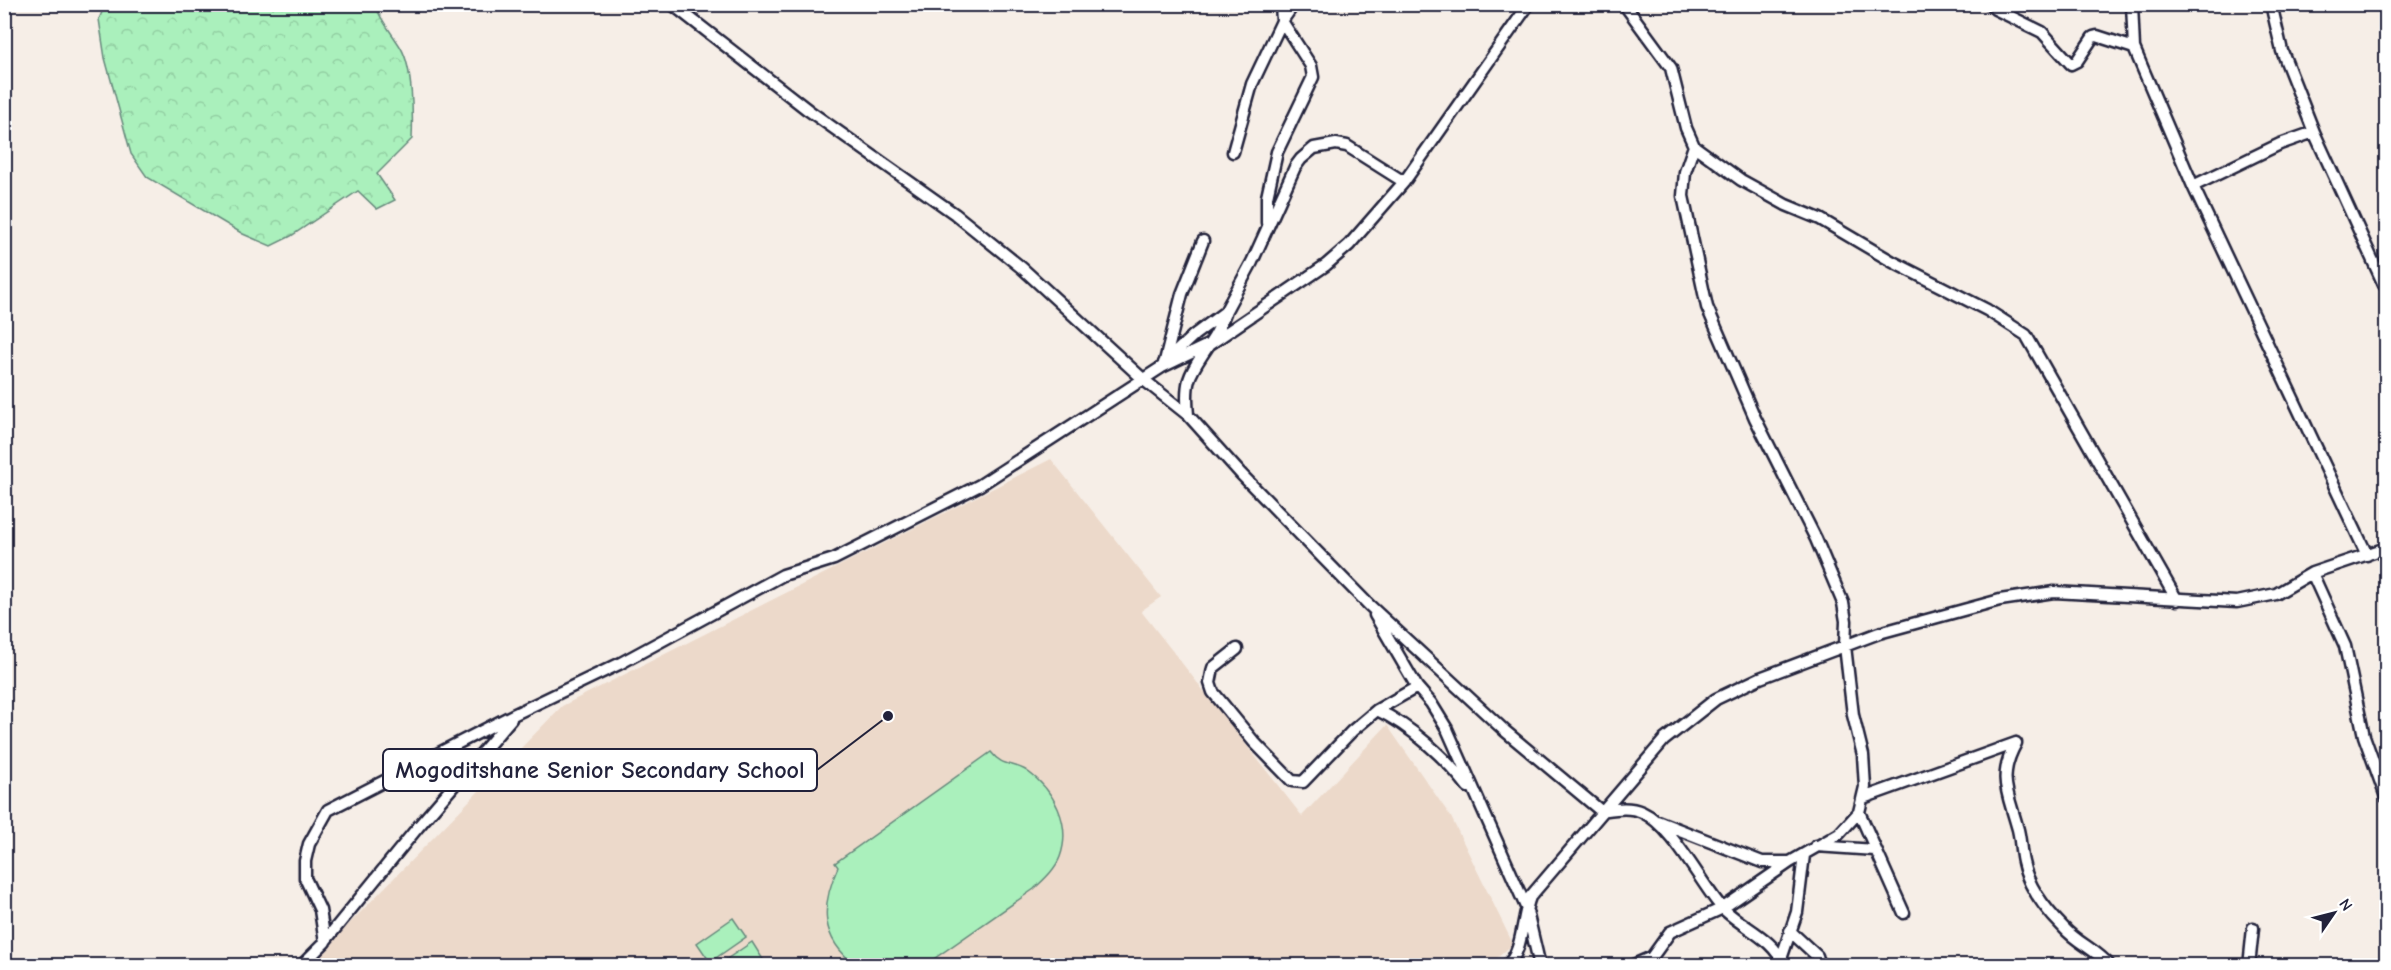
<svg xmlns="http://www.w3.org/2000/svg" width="2391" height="970" viewBox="0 0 2391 970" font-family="'Comic Neue',sans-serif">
	<defs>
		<pattern id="forest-crowns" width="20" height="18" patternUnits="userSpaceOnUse" patternTransform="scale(1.5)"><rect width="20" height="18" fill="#aaf0bc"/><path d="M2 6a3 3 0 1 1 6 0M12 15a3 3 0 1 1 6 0" fill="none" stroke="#92cea2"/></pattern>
	</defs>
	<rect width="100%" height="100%" fill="#f6eee7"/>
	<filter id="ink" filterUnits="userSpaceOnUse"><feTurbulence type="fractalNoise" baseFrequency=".0167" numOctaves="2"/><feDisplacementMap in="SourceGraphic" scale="12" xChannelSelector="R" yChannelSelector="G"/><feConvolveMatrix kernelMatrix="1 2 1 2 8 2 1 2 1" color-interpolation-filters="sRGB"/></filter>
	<g filter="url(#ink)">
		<path fill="#ecd9ca" d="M1051,459L1161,597L1141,611L1302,816L1387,725L1451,817L1513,944L1488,966H308L562,706Z"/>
		<path fill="#aaf0bc" stroke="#66897c" stroke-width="1.5" d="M991,752C1002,767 1013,762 1027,771C1054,790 1072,824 1060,857C1055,870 1043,880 1034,889L925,965H856C819,938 821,905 838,867L835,863Z
			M733,918L746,937L710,962L697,943Z
			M752,942L764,961L758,965H718Z"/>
		<path fill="url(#forest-crowns)" stroke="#66897c" stroke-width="1.5" d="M105,5H375C381,21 392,33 401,48C413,69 413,115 412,139L377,174L395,200L377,209L358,191L291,236L271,246L243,234L147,177L131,154L105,58L99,19Z"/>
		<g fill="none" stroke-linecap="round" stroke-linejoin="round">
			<defs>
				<path id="street" d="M672,4L808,110L955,214L1022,268L1144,380L1188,415L1241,474L1369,605L1505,731L1601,811C1615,809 1629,806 1642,812C1671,825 1698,878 1718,903C1736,926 1774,936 1784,966
					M1624,4L1671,68L1686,128L1694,146L1741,180L1786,205L1820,219L1893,262L1987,310L2026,335L2177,600
					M1990,4L1995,9L2042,32L2071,64L2077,61L2093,37L2097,36L2134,48
					M2132,4L2134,48L2193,186L2367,555
					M2386,4V9
					M2314,132L2384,285
					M1233,152L1252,84L1282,21L1294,4
					M2193,186L2280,144L2314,132L2282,51L2271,4
					M1267,223V197L1277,152L1313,77L1311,66L1282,21L1281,4
					M1165,361L1182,294L1203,241
					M1164,363L1194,335L1225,312L1252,262L1295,167L1301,159L1314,148L1336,144L1347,146L1404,182
					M1188,415C1184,376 1191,373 1210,343C1217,334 1221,323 1225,313
					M2312,573L2345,646L2364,736L2386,797
					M1237,649L1213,668L1210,683L1213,692L1254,742L1292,781L1303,782L1352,731L1377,710L1417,687L1375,615
					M1417,687L1431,703L1447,729L1526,907L1540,966
					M1377,710C1410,725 1446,758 1468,787
					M2016,743C1997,777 2008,793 2017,826C2021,838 2020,850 2023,862C2028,887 2046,910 2064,928C2077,943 2097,950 2110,966
					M1863,798L2016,743
					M1859,812L1904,913
					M1657,821L1762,862H1790
					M1816,846L1875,850
					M1790,931L1817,956L1820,966
					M325,941L418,827L511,719
					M1781,959L1797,912L1804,855
					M301,966L325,942L320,910L305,878V861L309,844L328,810L515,714L619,664L783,575L834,559L980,485L1162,367L1210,344L1326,265L1349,245L1404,182L1529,4
					M1506,966C1523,954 1522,917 1530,897L1664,740L1716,699L1760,678L1879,633L2000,600L2054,592L2237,602L2276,594L2312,573L2386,548
					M1631,966L1652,957L1670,932L1723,908L1790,862L1839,834L1859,812L1865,787L1863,755L1853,715L1845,646L1846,621L1843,603L1816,539L1755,418L1707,307L1683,196L1685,172L1694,146
					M2249,966L2253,928"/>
			</defs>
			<use href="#street" stroke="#22223b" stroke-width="15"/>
			<use href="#street" stroke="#fff" stroke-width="10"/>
		</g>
	</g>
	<path fill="none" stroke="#22223b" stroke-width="2" d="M888 716L817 770"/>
	<circle fill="#22223b" stroke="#fff" stroke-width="2" cx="888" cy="716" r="6"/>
	<rect fill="#fff" stroke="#22223b" stroke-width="2" x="383" y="749" width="434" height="42" rx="6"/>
	<g font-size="24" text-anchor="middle" font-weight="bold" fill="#22223b">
		<text x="600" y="778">Mogoditshane Senior Secondary School</text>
	</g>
	<rect width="2391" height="970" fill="none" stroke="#fff" stroke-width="24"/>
	<rect x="12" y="12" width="2367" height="946" fill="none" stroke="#22223b" stroke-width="2" filter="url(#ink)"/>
	<g transform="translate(2334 913) rotate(55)" stroke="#ffffff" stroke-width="4.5" paint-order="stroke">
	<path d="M0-4.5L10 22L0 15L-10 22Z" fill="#22223b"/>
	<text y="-9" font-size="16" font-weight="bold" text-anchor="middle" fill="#22223b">N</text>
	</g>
</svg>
